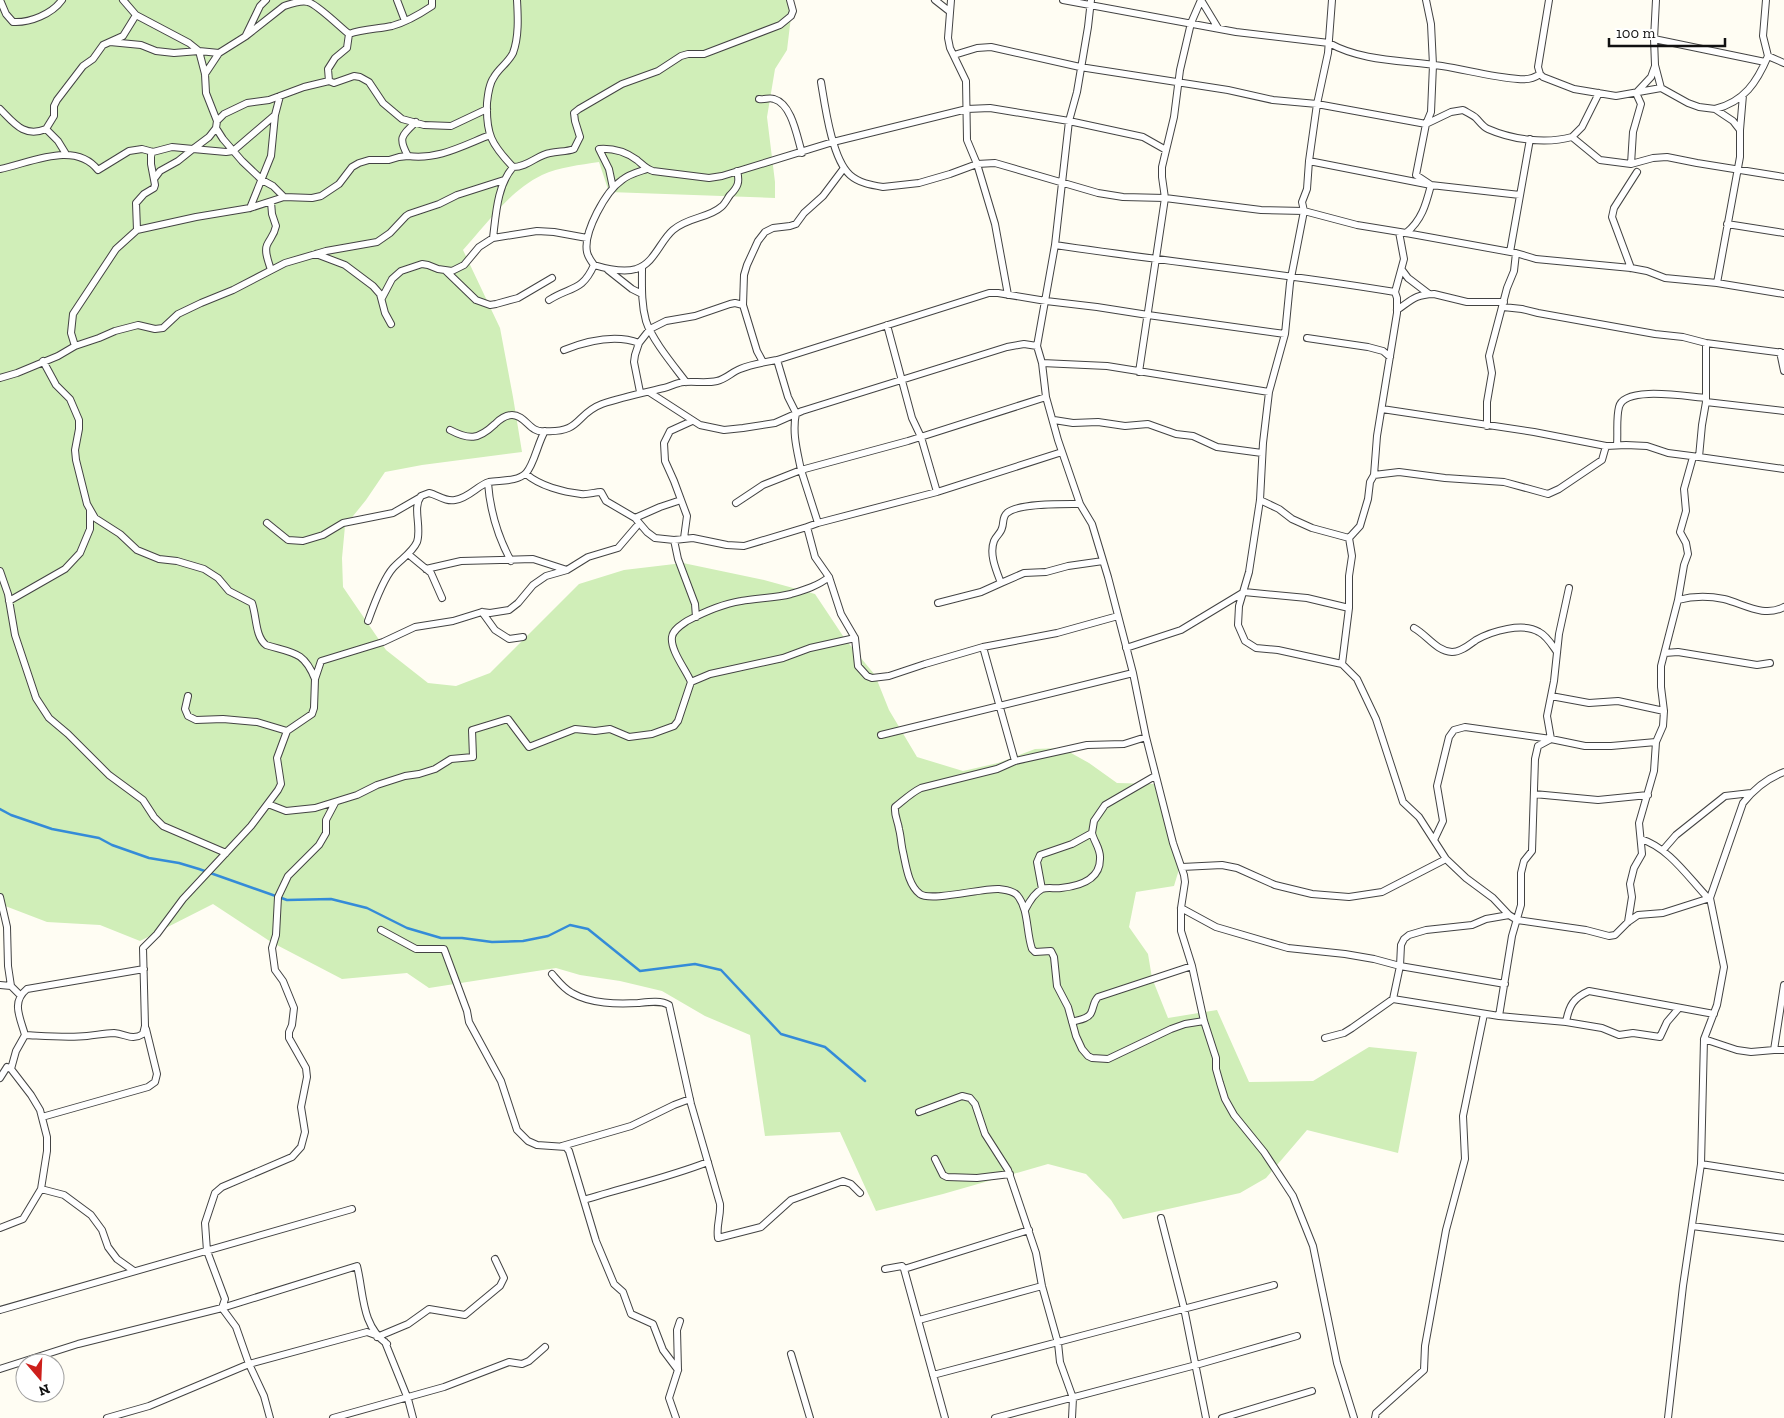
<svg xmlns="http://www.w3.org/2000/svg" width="1784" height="1418" viewBox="0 0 1784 1418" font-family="'Zilla Slab',serif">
	<rect width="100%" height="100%" fill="#fffdf3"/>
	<path fill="#d0eeb8" d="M0,0H793L787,50L775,69L767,117L775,182V198L609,192L599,162C580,165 559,167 542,175C509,191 487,224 463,250L500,328L513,397L522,452L422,465L385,472L366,500L345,526L342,558L343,587L386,650L428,683L456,686L490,673L579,584L624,570L683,563L764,580L815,594L845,639L875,675L889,710L917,757L963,771L998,763L1035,749L1062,748L1089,763L1117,783L1156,784L1180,866L1174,886L1136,892L1129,927L1148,954L1152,978L1168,1018L1217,1010L1249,1082L1313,1081L1369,1047L1417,1052L1398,1153L1307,1130L1266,1178L1240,1193L1123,1219L1111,1200L1086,1174L1048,1164L943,1194L876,1211L840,1132L765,1136L750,1035L705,1016L662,991L620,981L580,975L556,968L429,988L407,973L342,979L271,942L213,904L140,941L100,925L47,922L0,904Z"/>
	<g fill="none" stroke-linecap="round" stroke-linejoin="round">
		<path stroke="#348bd8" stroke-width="2.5" d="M0,809L11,815L52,829L99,838L112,845L149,858L179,863L199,869L287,900L331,899L367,908L407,928L441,938H462L492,942L523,941L548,936L570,925L588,929L640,971L695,964L721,970L781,1034L825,1047L865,1081"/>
		<defs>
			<path id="street" d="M0,0L6,14L13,22C30,23 52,14 62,0
				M123,0L136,15L189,43L199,51L205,74L206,93L217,121L216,128L223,139L242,161L262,180L273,186L284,197
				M397,0L405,21
				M935,0L949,11
				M951,0L948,38L950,48L966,81L967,140L977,164L995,224L1008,295
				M1063,0L1236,32L1329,43C1363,62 1404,60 1442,66C1467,70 1492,77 1518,79C1526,80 1533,79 1540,74
				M1091,0L1088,27L1077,92L1069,121L1143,137L1166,150
				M1201,0L1218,28
				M1332,0L1328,53L1317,104L1309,161L1307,189L1302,202L1304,211L1290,283L1285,334L1269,392L1263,443L1260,500L1249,572L1239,606L1238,625L1245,641L1256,648L1278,650L1342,664L1357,679L1376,719L1403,802L1419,817L1446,859L1466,878L1493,898L1509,915L1517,920L1586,930L1609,936L1615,935L1628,922L1638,915L1663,913L1710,898
				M1549,0L1538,67L1540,74L1543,77L1574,89L1616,96L1661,88
				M1656,0L1654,39L1655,65L1661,88L1688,103L1699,107L1715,109L1733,121L1740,130V157L1717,283L1784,294
				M1766,0L1763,36L1768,56
				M246,35L260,6L266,0
				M1654,39L1765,62
				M110,42L141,45L156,51L174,53L199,51L219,53L246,36L284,6C290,4 301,0 308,2C317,4 340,27 349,34C363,29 378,29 392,26C407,22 420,14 432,6V0
				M954,55L977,48L991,47L1080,67L1228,90L1273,100L1317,104L1426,124L1451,112L1463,110C1468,113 1473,115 1476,118C1480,122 1483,127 1488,129C1513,140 1546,144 1572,137L1600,160L1631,164L1653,158L1667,157L1697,163L1784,177
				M205,74L219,53
				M329,81L328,69L335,58L347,48L349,34
				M821,82C825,106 832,159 850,175C859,183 871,185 883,187L919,183L950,174L977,164L995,163L1098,193L1123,197L1165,198L1261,210L1304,211L1357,225L1406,233L1516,253L1536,259L1631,268L1647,271L1665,278L1717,283
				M759,99C765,100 769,97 774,99C792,104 797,137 802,153
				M0,109C14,123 24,138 46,129
				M1715,109C1744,102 1757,82 1768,56L1784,63
				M217,121L224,114L247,103L269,100L304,87L329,81L334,83L354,76L360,77L369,82L383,103L402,119L424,125L451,126L487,109
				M1740,130L1743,95
				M1572,137L1582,127L1599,93
				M66,154L58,141L46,129L54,116V106L57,100L83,66L93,59L103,45L123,36L136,15
				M408,156C438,160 462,146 490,135
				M1309,161L1431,185L1520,195
				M1631,164L1633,132L1641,104L1636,93L1651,77L1655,66
				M513,167C491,144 486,134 487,103C488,94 489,84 494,77C499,68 508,63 513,53C519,37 518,17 517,0
				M0,169C30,163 75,140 98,170L129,151L142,149L153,152L172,147L193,149L209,137L216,128
				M154,179L160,171L178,161L193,149L226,152L233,151L275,115L280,96
				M613,188L609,169L599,149C613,148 626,152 637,160C643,165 646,169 653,171L709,178L722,176L833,142L967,109L990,108L1069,121L1055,245L1037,346
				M250,208L271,156L275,115
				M1727,224L1784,233
				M137,230L196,217L250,208L284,197L312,198L321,196L339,184L352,167L359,163L369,160H389L399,157L408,156C398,138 401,136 416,122
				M1406,233C1422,220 1426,204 1431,185L1416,175L1426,124L1431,112L1433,65L1431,24L1426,0
				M493,238L537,231L554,232L587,238
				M1055,245C1168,262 1282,273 1395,292L1397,298V313L1377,436L1374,475L1370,482L1368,499L1360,526L1349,538
				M1510,252L1530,139
				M316,254L345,265L373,286L380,294L385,313L391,324
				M594,265C591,261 588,257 587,252C583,232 606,191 622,180C629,174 638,172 647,169
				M642,267C642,285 641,303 646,321C652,340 674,366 686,382
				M1631,268L1612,217L1614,208L1637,172
				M271,270C269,263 264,252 267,245C270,238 274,236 276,226L272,214L271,202
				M608,270L632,289L642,294
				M1402,270L1408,278L1429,294
				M446,271L476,300L490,305L496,304L518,298L552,278
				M1395,292L1404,259L1399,232
				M382,298L392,279L401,271L422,264L428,265L438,269L452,271L464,265L479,247L493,238C496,214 497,186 513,167C528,167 537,155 550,153C559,151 566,152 574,149L580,137L575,121L574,113L579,109L622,84L658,71L681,56L688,54H704L780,25L791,16L793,11L790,0
				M549,300C571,286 582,292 594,265C607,269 623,273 636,269C654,264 660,241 673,230C688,217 709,218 721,207C725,204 727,199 730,195C738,187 740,182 737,171
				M743,305L744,275L747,265L758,241L765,232L773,228L790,226L796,224L804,213L823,196L844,168
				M1503,307L1522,309L1538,313L1655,334L1683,337L1706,343L1784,353
				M1397,310C1413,299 1414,295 1434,294L1467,302H1504
				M887,325L912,418L921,437L937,492
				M1307,338L1368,347L1383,351L1390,357
				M1706,343V402L1702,425L1699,457L1784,469
				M75,346L71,333L73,314L116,249L137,230L136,203L144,194L154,188L155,185L151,164V155L153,152
				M564,350C587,341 615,334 639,343
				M1780,352L1784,371
				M43,361L56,385L70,399L79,420V429L75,450L76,460L87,504L95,518L120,534L137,550L159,559L177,561L204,569L218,578L229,591L252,603C257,618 255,636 266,645C293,653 304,651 315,679
				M1139,372L1165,198L1162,177V167L1174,117L1180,70L1191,23L1201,0
				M0,378L17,373L58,356L75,346L99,338L115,331L138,325L155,329L163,328L178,314L201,303L233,290L285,263L326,251L377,242L390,233L406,216L409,214L439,204L457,195L504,180
				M640,392L634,362L635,355L639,343L650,329L666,321L695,316L730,304L735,303L743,305L757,351L763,362
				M649,392L700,425L724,430L743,428L775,423L802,411L1007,347L1024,344L1037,346L1042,363L1107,366L1269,392
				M1046,397L908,441L801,470L818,523L807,527L815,557L829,577L841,614L855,638L858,666L867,676L872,678L889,676L925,664L983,647L1057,633L1118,616
				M1706,402L1784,411
				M1382,409L1534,432L1606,446L1626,445L1647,446L1668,453L1699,457
				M1054,420L1073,423L1098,422L1125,426L1148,424L1176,434L1193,436L1217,447L1262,453
				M1487,426V402L1492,373L1489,356L1507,288L1514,271L1516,253
				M450,430C469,440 478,440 495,424C500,419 505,415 512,415C526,415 530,434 545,431
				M1617,445C1618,433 1616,419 1619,407C1624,385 1689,397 1706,398
				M526,474C540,486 563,492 581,494C587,495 595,492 601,492L606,501L635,518L647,532L655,538L674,540L693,538L727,545L744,546L807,527
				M1374,475L1399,472L1445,478L1504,482L1548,494L1559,489L1602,460L1606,446
				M488,483C490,510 498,537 511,561
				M1260,500L1279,509L1292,519L1312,528L1349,538L1352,556L1349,576V608L1342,664
				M736,503L763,485L801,470C797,450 792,433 796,413L788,397L777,360
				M635,518L660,507L681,500
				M267,523L288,540L303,541L323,535L343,523L393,513L419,498
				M818,523L937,492L1062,452
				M684,538L687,516L674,481L665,461L664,443L670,431L692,421
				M674,540L678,559L695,604L696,617
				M408,554L431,573L442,598
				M426,569L461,561L533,559L567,570
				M0,571L8,594L15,635L36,698L49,718L68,734L109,775L143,800L154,817L163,826L226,853
				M1001,583L1024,573L1046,572L1068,566L1103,561
				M1678,600L1684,565L1688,554L1686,543L1680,532L1686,511L1684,489L1693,457
				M9,601L65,569L80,553L90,529V510
				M938,603L981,592L1001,583C996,570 989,554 994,541C996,536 1001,533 1002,528C1004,523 1002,517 1007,513C1018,503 1064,504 1080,504
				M482,612L495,630L509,639L523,637
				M368,621C373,607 384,578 393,568C401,559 412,553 417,542C422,527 412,508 421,496L429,493C438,495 445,502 455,500C469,498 478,485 489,482C500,480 517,482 526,473C534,465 538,442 545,431C582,433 575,414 602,404C623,397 643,393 664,388C669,387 674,384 679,383C690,380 704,384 717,381C726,379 732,372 740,369C752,364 765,362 777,360L989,293H998L1046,301L1097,307L1148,315L1285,334
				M1414,628C1427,635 1436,651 1452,652C1461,652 1469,645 1476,640C1492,631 1523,622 1539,632C1547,636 1552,645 1557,652
				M983,647L1015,761L997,769L921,788C911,793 904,800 895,807C894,815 898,821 899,829C901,836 901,844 903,852C906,865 908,885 920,894C931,902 982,888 999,889C1005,890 1012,890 1017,895C1029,909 1026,932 1032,949L1035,952L1051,951L1054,957L1057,986L1068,1007L1076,1036L1082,1049L1088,1056L1092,1058L1108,1059L1171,1029L1185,1024L1204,1021
				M1126,648L1181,630L1244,592L1307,598L1349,608
				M1665,653L1678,652L1757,665L1770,663
				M691,682C686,670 670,650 672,637C673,630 681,625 687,621C704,612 722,604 741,601C757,598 775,598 791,594C804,590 818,586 829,577
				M188,696L185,709L188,716L196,720L223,719L257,722L287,731
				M1551,696L1589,703L1618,701L1664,711
				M881,735L1133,673L1108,577L1092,524L1080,504L1058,440L1046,397L1042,363
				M1146,737L1173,843L1184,875L1185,882L1181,908V931L1192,966L1204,1021L1216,1058V1069L1220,1083L1225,1099L1234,1115L1264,1152L1293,1196L1313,1246L1337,1363L1354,1418
				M1015,761L1087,745L1124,744L1146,737L1133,673
				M1534,794L1598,800L1648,795
				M268,804L286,811L315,808L357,795L377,785L405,776L419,774L435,769L451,759L473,757L472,730L508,719L529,747L575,729L595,731L610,729L629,737L652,734L674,726L678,721L691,682L710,674L783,658L810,648L855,638
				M1641,839C1669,848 1688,877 1708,898
				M1434,840L1443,821L1437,786L1449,737L1454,730L1465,727L1551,739L1585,746H1611L1656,742
				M1663,850L1676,835L1725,796L1751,793
				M1182,867L1222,865L1237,868L1275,885L1312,894L1349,897L1382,892L1446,859
				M1042,889L1037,862L1040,855L1072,844L1092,833L1094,821L1105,805L1155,776
				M0,897L7,927L8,966L11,986L20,995
				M1181,908L1216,927L1288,948L1345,954L1374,959L1400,966L1401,945L1404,939L1409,935L1426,930L1472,925L1486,919L1509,915
				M1025,910C1029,902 1034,893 1042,889C1048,887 1055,889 1061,888C1080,886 1100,880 1100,859C1101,849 1094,842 1092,833
				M1628,922L1632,897L1630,884L1634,868L1642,854L1639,823L1654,771L1656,742L1663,726L1664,711L1661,687V666L1678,600C1693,596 1709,596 1724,599C1744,604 1764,618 1784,607
				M381,930L416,949H444L467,1011L469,1022L501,1081L517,1130L528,1141L537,1145L566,1147L569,1151L596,1241L614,1284L623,1292L631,1314L653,1324L663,1350L678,1370
				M552,974C558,981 564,989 572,993C591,1004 617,1004 638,1003C648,1002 661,1000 669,1005L691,1104L720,1204C721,1216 716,1225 718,1238L761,1227L791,1200L843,1181L851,1184L860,1193
				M0,985L11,986
				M1784,985L1774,1050H1784
				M1393,999L1400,966L1505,984
				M1499,1016L1566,1022C1569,1006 1573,998 1589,991L1714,1014
				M1072,1022C1078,1020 1088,1019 1091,1013C1094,1007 1093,1002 1098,997L1192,966
				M1566,1022L1602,1028L1619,1035L1633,1033L1660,1037L1667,1022L1679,1008
				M25,1035C45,1036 67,1038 87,1036C97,1035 105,1033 114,1033C126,1034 132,1041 143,1034L145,1026L143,948L157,934L183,899L251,826L278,790L281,784L277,758L287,731L312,714L314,708L315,679L321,661L383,642L415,627L453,621L482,612L490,613L509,610L518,603L533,585L546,576L567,570L588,557L618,548L636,527
				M1325,1038L1344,1033L1352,1028L1393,999L1499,1016L1512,936L1521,905V873L1524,861L1532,851L1535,759L1538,746L1551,739L1547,716L1554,681L1559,634L1569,588
				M1704,1039L1737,1050L1751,1052L1774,1050
				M11,1069L16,1051L25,1035C20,1017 11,1002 27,989L144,969
				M0,1078L7,1067L11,1069L31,1095L40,1110L47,1137V1151L41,1189L23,1219L0,1228
				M919,1112L962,1096L970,1098L975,1104L985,1134L1008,1170L1036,1253L1042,1286L1058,1343L1060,1362L1073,1398L1072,1418
				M42,1117L148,1087L155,1082L157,1074L146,1029
				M562,1146L631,1126L674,1105L690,1099
				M935,1159L943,1175L947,1177L977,1178L1010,1174
				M1701,1164L1784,1177
				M41,1189L64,1195L91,1215L102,1230L108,1247L117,1259L134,1271
				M584,1200C625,1187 667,1178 708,1162
				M1161,1218L1184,1308L1206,1418
				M1692,1226L1784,1238
				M885,1269L902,1266L904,1269L945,1418
				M904,1269L1029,1230
				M0,1310L352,1209
				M919,1320L1042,1286
				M377,1337L408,1324L429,1309L465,1315L500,1286L504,1278L495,1259
				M385,1342L408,1399L413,1418
				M791,1354L810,1418
				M0,1369L78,1344L222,1308L357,1266C364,1294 361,1325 387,1344
				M933,1375C1047,1346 1160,1314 1274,1285
				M107,1418L149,1406L249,1364L367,1332L378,1336
				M270,1418L264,1396L249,1364L236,1327L222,1308L225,1299L207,1251L205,1223L215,1193L222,1187L292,1157L301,1147L305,1132L301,1107L307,1077L306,1068L289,1038V1032L292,1025L294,1008L283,981L275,970L272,948L276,935L278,897L288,876L319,845L326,833V820L335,803
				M333,1418L444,1387L509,1362L522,1364L529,1361L545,1347
				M676,1418L669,1398L678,1370L677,1330L680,1321
				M995,1418L1196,1365L1297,1336
				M1222,1418L1312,1391
				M1375,1418L1376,1413L1424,1370L1425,1346L1446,1230L1465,1159L1463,1116L1484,1014
				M1668,1418L1683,1286L1701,1164L1704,1039L1717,1005L1724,967L1710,898L1743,803C1754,789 1768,778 1784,772"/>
		</defs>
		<use href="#street" stroke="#434343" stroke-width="8"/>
		<use href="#street" stroke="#fff" stroke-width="6"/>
	</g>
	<g transform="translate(40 1378) rotate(161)"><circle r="24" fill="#ffffff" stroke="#9f9f9f"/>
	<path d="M0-4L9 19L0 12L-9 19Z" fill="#cd1f1b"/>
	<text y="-8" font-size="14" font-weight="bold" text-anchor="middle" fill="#101010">N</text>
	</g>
	<path d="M1609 38v8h116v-8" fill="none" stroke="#101010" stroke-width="2.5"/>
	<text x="1616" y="38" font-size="15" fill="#101010" stroke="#ffffff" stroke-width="4" paint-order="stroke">100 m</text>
</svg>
